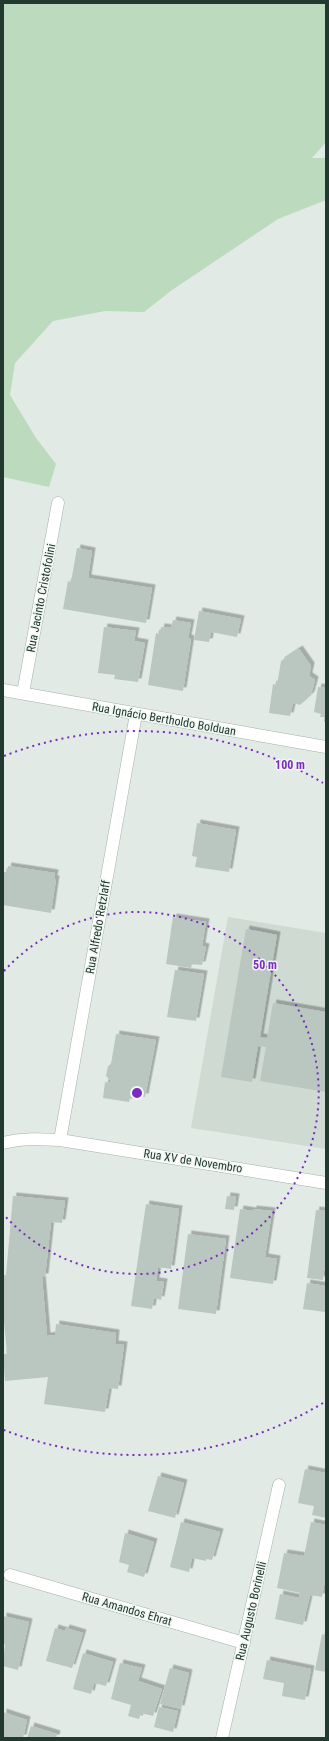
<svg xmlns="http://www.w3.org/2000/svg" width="329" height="1741" viewBox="0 0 329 1741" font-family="'Roboto Condensed',sans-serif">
	<defs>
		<filter id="shadow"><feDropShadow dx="3.5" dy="-3.5" stdDeviation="0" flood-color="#0004"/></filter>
	</defs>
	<rect width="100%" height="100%" fill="#e1eae4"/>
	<path fill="#cfdad3" d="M228,917L326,933V1149L191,1128Z"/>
	<path fill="#bbdabe" d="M3,3H326V142L312,158H326V200L278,219L172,290L144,312L105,311L53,321L15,363L10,395L36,438L56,464L49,487L3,477Z"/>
	<path fill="#b9c7c0" filter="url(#shadow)" d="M77,548L92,551L88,578L152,588L146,623L63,609L68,581L71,582Z
		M199,611L241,619L237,637L211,632L209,642L194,640Z
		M173,620L191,623L188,638L191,639L183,691L148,685L156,633L160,634L161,627L171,628Z
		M104,627L136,631L134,641L145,643L138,682L114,679L115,675L98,673Z
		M299,649L311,666L309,676L315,680L311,695L300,705L293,703L290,716L269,713L273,684L277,685L281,661Z
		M318,687L326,688V722H324V717H320L321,714L314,712Z
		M197,823L236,830L229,872L195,867L197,857L192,856Z
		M8,866L55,873L54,879H56L51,913L3,905V872H7Z
		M173,917L206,922L202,946L206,947L202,965L192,964L191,968L166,964Z
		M246,929L277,935L260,1037L267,1038L273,1003L326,1012V1092L260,1081L266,1047L258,1046L252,1082L221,1077Z
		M175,970L204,974L196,1021L167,1017Z
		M116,1034L156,1040L145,1097L131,1094L129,1102L103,1098L105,1082L110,1083L111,1081L106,1076L108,1066L111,1064Z
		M13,1196L65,1201L62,1223L51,1222L45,1277H42L47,1336L55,1335L56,1324L116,1333L115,1344L124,1345L118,1389L109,1388L105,1412L44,1404L48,1377L5,1381L3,1354H7L3,1310V1275H6Z
		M227,1196L236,1197L234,1210L225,1209Z
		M146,1204L179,1209L171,1269L158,1267L156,1281L164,1282L161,1300L154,1298L152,1309L131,1306Z
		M240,1209L253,1211V1209L272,1211L265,1257L277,1259L273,1284L230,1278Z
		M316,1210L326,1211V1271H324L323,1280L307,1278Z
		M188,1234L226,1239L216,1314L178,1309Z
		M307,1283L326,1286L325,1312L303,1309Z
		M305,1469L326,1473V1518L312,1515L314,1506L298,1503Z
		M158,1476L184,1483L175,1518L148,1511Z
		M181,1522L220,1532L212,1560L206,1559V1561L192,1558L189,1572L170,1567Z
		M311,1522L326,1525V1575L322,1597L310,1595L303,1625L275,1619L280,1594L299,1598L300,1593L277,1588L284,1553L304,1556Z
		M125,1533L154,1542L144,1577L127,1572L129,1565L119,1562Z
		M3,1616L29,1622L18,1670L3,1666L5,1644H3Z
		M55,1628L65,1631L66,1628L83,1633L72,1668L46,1661Z
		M322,1634L326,1635V1672L315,1670Z
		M83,1653L113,1662L106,1686L94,1683L91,1694L73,1689Z
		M267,1660L311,1669L305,1700L282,1696L284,1683L263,1679Z
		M120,1663L142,1668L138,1681L162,1689L153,1716L141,1713L139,1719L128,1716L131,1705L111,1699Z
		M170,1668L189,1673L181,1709L160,1704Z
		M159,1707L178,1711L173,1732L154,1727Z
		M3,1712L27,1720L23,1738H3Z
		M31,1726L57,1734L56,1738H27Z"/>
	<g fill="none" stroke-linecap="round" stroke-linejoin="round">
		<defs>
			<path id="minor" d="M3,690L326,747
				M23,693L58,503
				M60,1140L136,714
				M3,1143C22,1138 41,1139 60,1140L326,1183
				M10,1575L244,1643
				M222,1738L279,1485"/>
		</defs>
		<use href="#minor" stroke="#a4b1aa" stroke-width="13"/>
		<use href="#minor" stroke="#fff" stroke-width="12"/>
	</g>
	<g fill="none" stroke="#7b2cbf" stroke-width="2" stroke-dasharray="2 4">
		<path d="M4 971A181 181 0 1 1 4 1215"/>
		<path d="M323 1403A362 362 0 0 1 4 1430M4 756A362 362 0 0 1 323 783"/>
	</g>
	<g text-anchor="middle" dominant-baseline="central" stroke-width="3" stroke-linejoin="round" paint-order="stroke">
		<g font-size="12" fill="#22392f" stroke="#f1f7f3">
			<text transform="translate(41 598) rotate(-79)">Rua Jacinto Cristofolini</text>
			<text transform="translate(164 719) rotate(10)">Rua Ignácio Bertholdo Bolduan</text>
			<text transform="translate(98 927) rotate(-80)">Rua Alfredo Retzlaff</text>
			<text transform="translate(193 1161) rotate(9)">Rua XV de Novembro</text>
			<text transform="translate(127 1609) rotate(16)">Rua Amandos Ehrat</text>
			<text transform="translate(251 1611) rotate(-77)">Rua Augusto Borinelli</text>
		</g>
	</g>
	<circle cx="137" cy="1093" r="6" fill="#7b2cbf" stroke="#f1f7f3" stroke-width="2"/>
	<g font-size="12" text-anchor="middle" font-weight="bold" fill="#7b2cbf" stroke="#f1f7f3" stroke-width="3" stroke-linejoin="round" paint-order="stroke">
		<text x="290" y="769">100 m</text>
		<text x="265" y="969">50 m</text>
	</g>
	<rect width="329" height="1741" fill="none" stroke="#22392f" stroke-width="8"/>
</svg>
